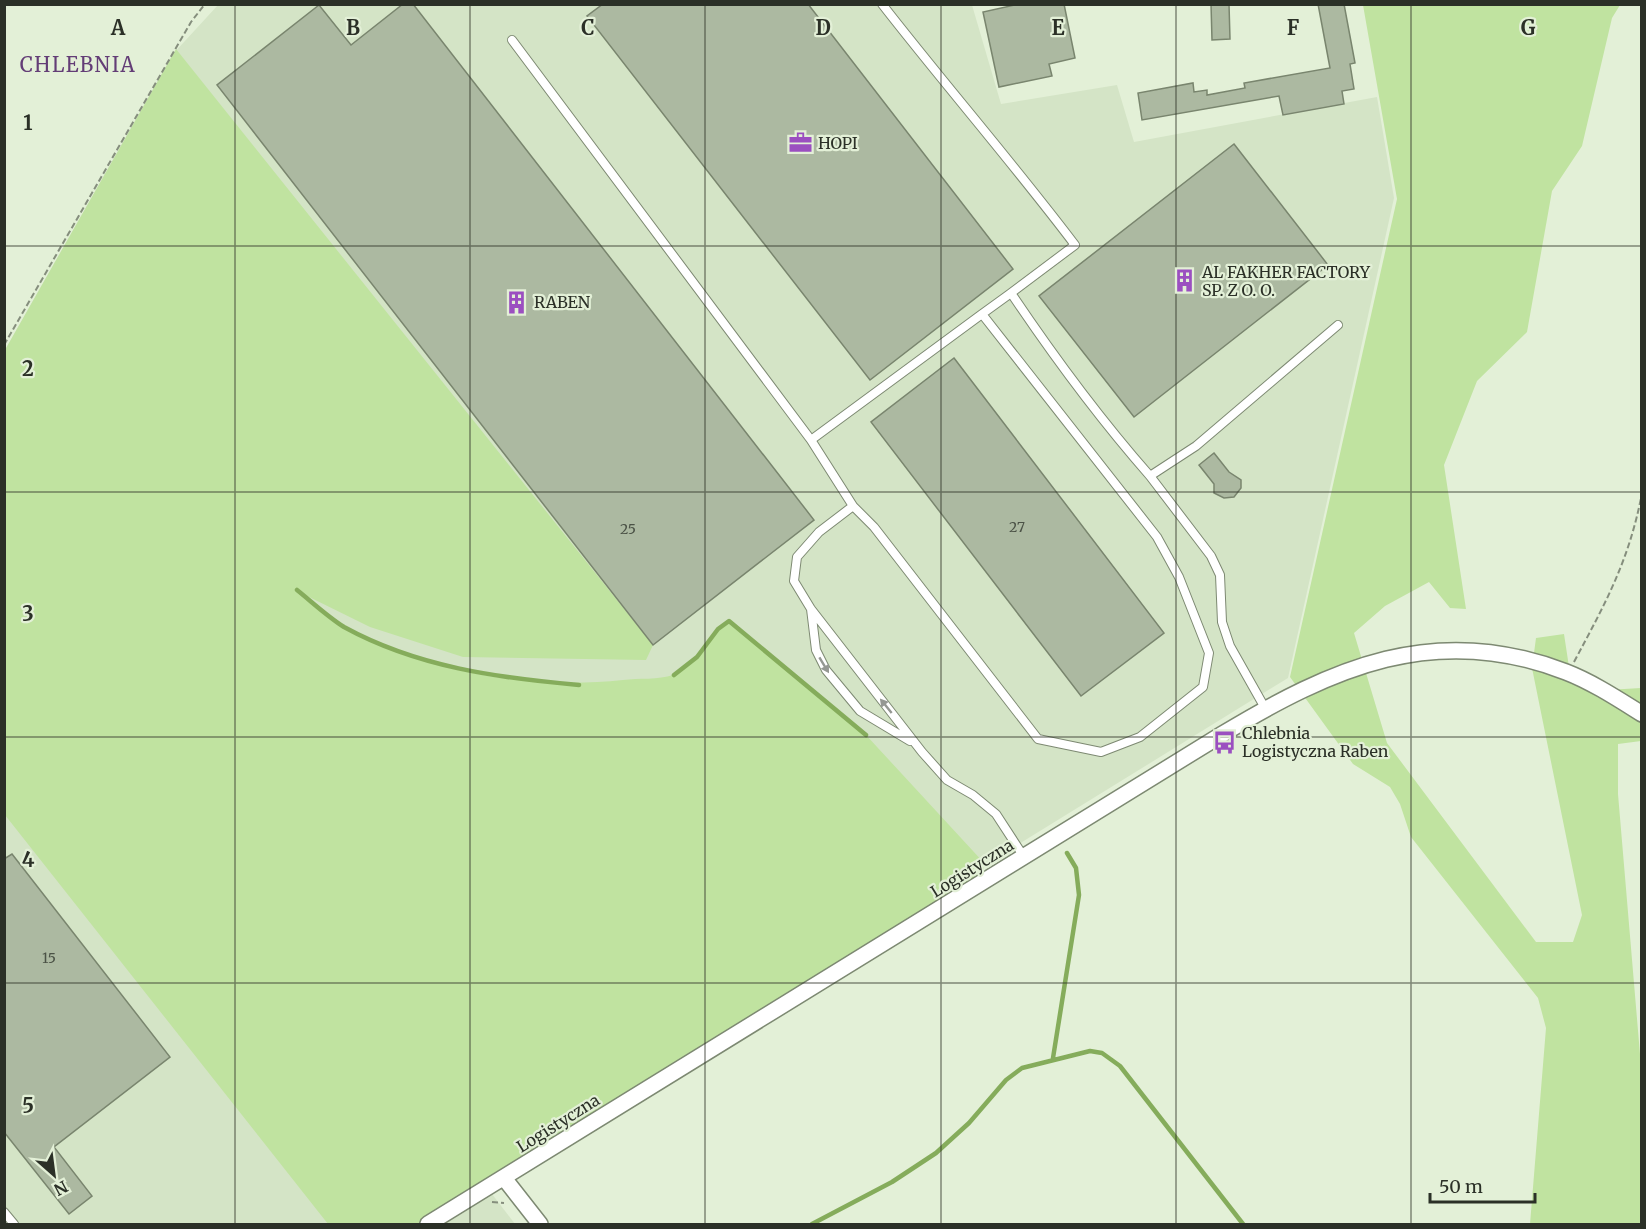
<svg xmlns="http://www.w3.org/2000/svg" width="1646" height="1229" viewBox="0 0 1646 1229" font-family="Merriweather,serif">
	<rect width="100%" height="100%" fill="#e3f0d7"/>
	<path fill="#d4e4c6" d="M218,5H972L1001,104L1117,85L1134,142L1377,97L1394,198L1288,678L479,1177L515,1224H5V350L173,54Z"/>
	<path fill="#c0e3a0" d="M1363,5H1620L1612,18L1582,146L1552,191L1527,332L1477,381L1444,465L1466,609L1450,608L1429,582L1385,606L1354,633L1387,743L1536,942H1573L1582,915L1532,668L1536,638L1564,634L1571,680L1590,691L1641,688V741L1618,744V794L1641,1066V1224H1530L1546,1028L1538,998L1411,837L1400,804L1390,787L1353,764L1290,677L1397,199Z
		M176,49L653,645L646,660L463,657L370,627L301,593C315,604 329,618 344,627C426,673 531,690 623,680C638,678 659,680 673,675C697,666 709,636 729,621L866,735L985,864L980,884L428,1224H328L5,815V350Z"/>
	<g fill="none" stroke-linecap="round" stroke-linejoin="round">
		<path stroke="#85ac5b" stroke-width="4.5" d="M297,590C312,602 328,617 344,627C417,667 498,678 579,685
			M674,675L697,657L718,629L729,621L866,735
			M1053,1058L1079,895L1076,868L1067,853
			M812,1224L892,1182L936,1153L969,1123L1006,1080L1022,1068L1090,1051L1102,1053L1120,1066L1243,1224"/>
	</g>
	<path fill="#acb9a1" stroke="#79856e" stroke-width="1.5" d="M403,4H413L814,520L653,645L217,85L319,5L351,45Z
		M603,4H808L1013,269L870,380L587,16Z
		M1019,4H1064L1075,58L1049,64L1052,76L999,87L983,12Z
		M1211,4H1229L1230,39L1212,40Z
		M1318,4H1344L1355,63L1350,64L1354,89L1342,91L1344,104L1283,115L1279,96L1142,120L1138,93L1193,83L1194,92L1207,90V95L1245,88L1244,83L1330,68Z
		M1234,144L1328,265L1134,417L1039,296Z
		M954,358L1164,633L1081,696L871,422Z
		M1214,453L1229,472L1241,480V488L1234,497L1224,498L1214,493V484L1199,465Z
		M12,854L170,1057L54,1147L92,1196L69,1214L4,1132V859Z"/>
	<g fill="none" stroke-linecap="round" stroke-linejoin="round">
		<defs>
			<path id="lane" d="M882,4C945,85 1013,163 1075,245L1011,293C1054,357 1099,418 1150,476
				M512,40L811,440
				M1011,293L982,314L1157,537L1179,577L1209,653L1203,687L1140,737L1101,752L1038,739L874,527L853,506L819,532L797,557L794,581L811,609L922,752L947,780L973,795L996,814L1024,857
				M853,506L811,440L982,314
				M811,609L816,650L826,670L860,711L910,741
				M1265,708L1230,646L1222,622L1220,575L1211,556L1150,476L1196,446L1338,325
				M4,1212L14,1224"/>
			<path id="street" d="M504,1178L540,1224
				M428,1224L1221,735C1332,668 1435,621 1566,672C1592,682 1618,699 1642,714"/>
		</defs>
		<use href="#lane" stroke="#7d8972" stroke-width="10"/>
		<use href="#street" stroke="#7d8972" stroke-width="18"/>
		<path stroke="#858e7d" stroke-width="2" stroke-dasharray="6 3" stroke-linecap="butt" d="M4,345L191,22L205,4
			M1574,662C1606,602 1629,561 1642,493
			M492,1202L504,1203"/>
		<use href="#lane" stroke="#fff" stroke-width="8"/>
		<use href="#street" stroke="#fff" stroke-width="15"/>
	</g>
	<defs><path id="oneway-solid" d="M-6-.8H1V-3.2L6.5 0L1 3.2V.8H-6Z" transform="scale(1.5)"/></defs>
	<g fill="#959893">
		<use href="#oneway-solid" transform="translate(824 665) rotate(59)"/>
		<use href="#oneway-solid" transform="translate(886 706) rotate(-129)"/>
	</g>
	<path fill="none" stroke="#2b3027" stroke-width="1.5" stroke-opacity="0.55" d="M235,4V1224M470,4V1224M705,4V1224M941,4V1224M1176,4V1224M1411,4V1224M4,246H1642M4,492H1642M4,737H1642M4,983H1642"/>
	<defs>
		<symbol id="office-bare" viewBox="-9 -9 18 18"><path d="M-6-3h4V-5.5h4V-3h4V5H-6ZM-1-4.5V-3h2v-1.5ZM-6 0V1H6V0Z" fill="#9b4fc0" stroke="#e3f0d7" stroke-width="2.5" paint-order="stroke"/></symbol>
		<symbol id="building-bare" viewBox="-9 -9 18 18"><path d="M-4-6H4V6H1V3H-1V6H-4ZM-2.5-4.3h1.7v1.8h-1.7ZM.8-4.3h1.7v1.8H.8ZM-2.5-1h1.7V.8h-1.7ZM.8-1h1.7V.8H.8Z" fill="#9b4fc0" stroke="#e3f0d7" stroke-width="2.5" paint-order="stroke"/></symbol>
		<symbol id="bus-bare" viewBox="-9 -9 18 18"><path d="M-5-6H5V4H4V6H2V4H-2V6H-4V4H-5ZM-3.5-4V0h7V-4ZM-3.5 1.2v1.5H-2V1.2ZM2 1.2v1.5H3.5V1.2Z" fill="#9b4fc0" stroke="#e3f0d7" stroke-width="2.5" paint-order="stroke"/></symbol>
	</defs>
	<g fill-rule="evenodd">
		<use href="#office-bare" x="784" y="126" width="33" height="33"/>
		<use href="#building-bare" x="1168" y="264" width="33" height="33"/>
		<use href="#building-bare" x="500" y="286" width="33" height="33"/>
		<use href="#bus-bare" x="1208" y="726" width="33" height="33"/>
	</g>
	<g text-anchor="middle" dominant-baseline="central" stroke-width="4.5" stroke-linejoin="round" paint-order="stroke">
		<g font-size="14" fill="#4b5246">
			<text x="1017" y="527">27</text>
			<text x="628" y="529">25</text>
			<text x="49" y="958">15</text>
		</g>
		<g font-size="16" fill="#2b3027" stroke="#e3f0d7" text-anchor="start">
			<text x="818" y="143">HOPI</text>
			<text x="1202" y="272">AL FAKHER FACTORY<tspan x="1202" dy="18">SP. Z O. O.</tspan></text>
			<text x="534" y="302">RABEN</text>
			<text x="1242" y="733">Chlebnia<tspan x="1242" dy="18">Logistyczna Raben</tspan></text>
		</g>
		<g font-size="16" fill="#2b3027" stroke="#e3f0d7">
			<text transform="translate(972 868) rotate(-32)">Logistyczna</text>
			<text transform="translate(558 1123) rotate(-32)">Logistyczna</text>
		</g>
		<g font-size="20" letter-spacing="1.5" fill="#633d76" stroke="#e3f0d7">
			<text x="78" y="64">CHLEBNIA</text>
		</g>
	</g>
	<g font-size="20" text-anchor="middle" font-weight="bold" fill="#2b3027" stroke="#e3f0d7" stroke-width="4.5" stroke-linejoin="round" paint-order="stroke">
		<text x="118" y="35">A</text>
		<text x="353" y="35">B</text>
		<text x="588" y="35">C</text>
		<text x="823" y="35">D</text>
		<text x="1058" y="35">E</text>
		<text x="1293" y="35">F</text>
		<text x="1528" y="35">G</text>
		<text x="28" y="130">1</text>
		<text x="28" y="376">2</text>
		<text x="28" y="621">3</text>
		<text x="28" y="867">4</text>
		<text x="28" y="1113">5</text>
	</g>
	<rect width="1646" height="1229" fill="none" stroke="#2b3027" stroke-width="12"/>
	<g transform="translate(54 1175) rotate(152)" stroke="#e3f0d7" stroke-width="4.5" paint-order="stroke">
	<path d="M0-4.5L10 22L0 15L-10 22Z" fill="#2b3027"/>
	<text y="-9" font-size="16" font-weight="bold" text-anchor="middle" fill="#2b3027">N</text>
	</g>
	<path d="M1430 1193v9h105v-9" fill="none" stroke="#2b3027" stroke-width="3"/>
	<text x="1439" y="1193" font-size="18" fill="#2b3027" stroke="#e3f0d7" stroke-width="4.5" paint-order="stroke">50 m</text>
</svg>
